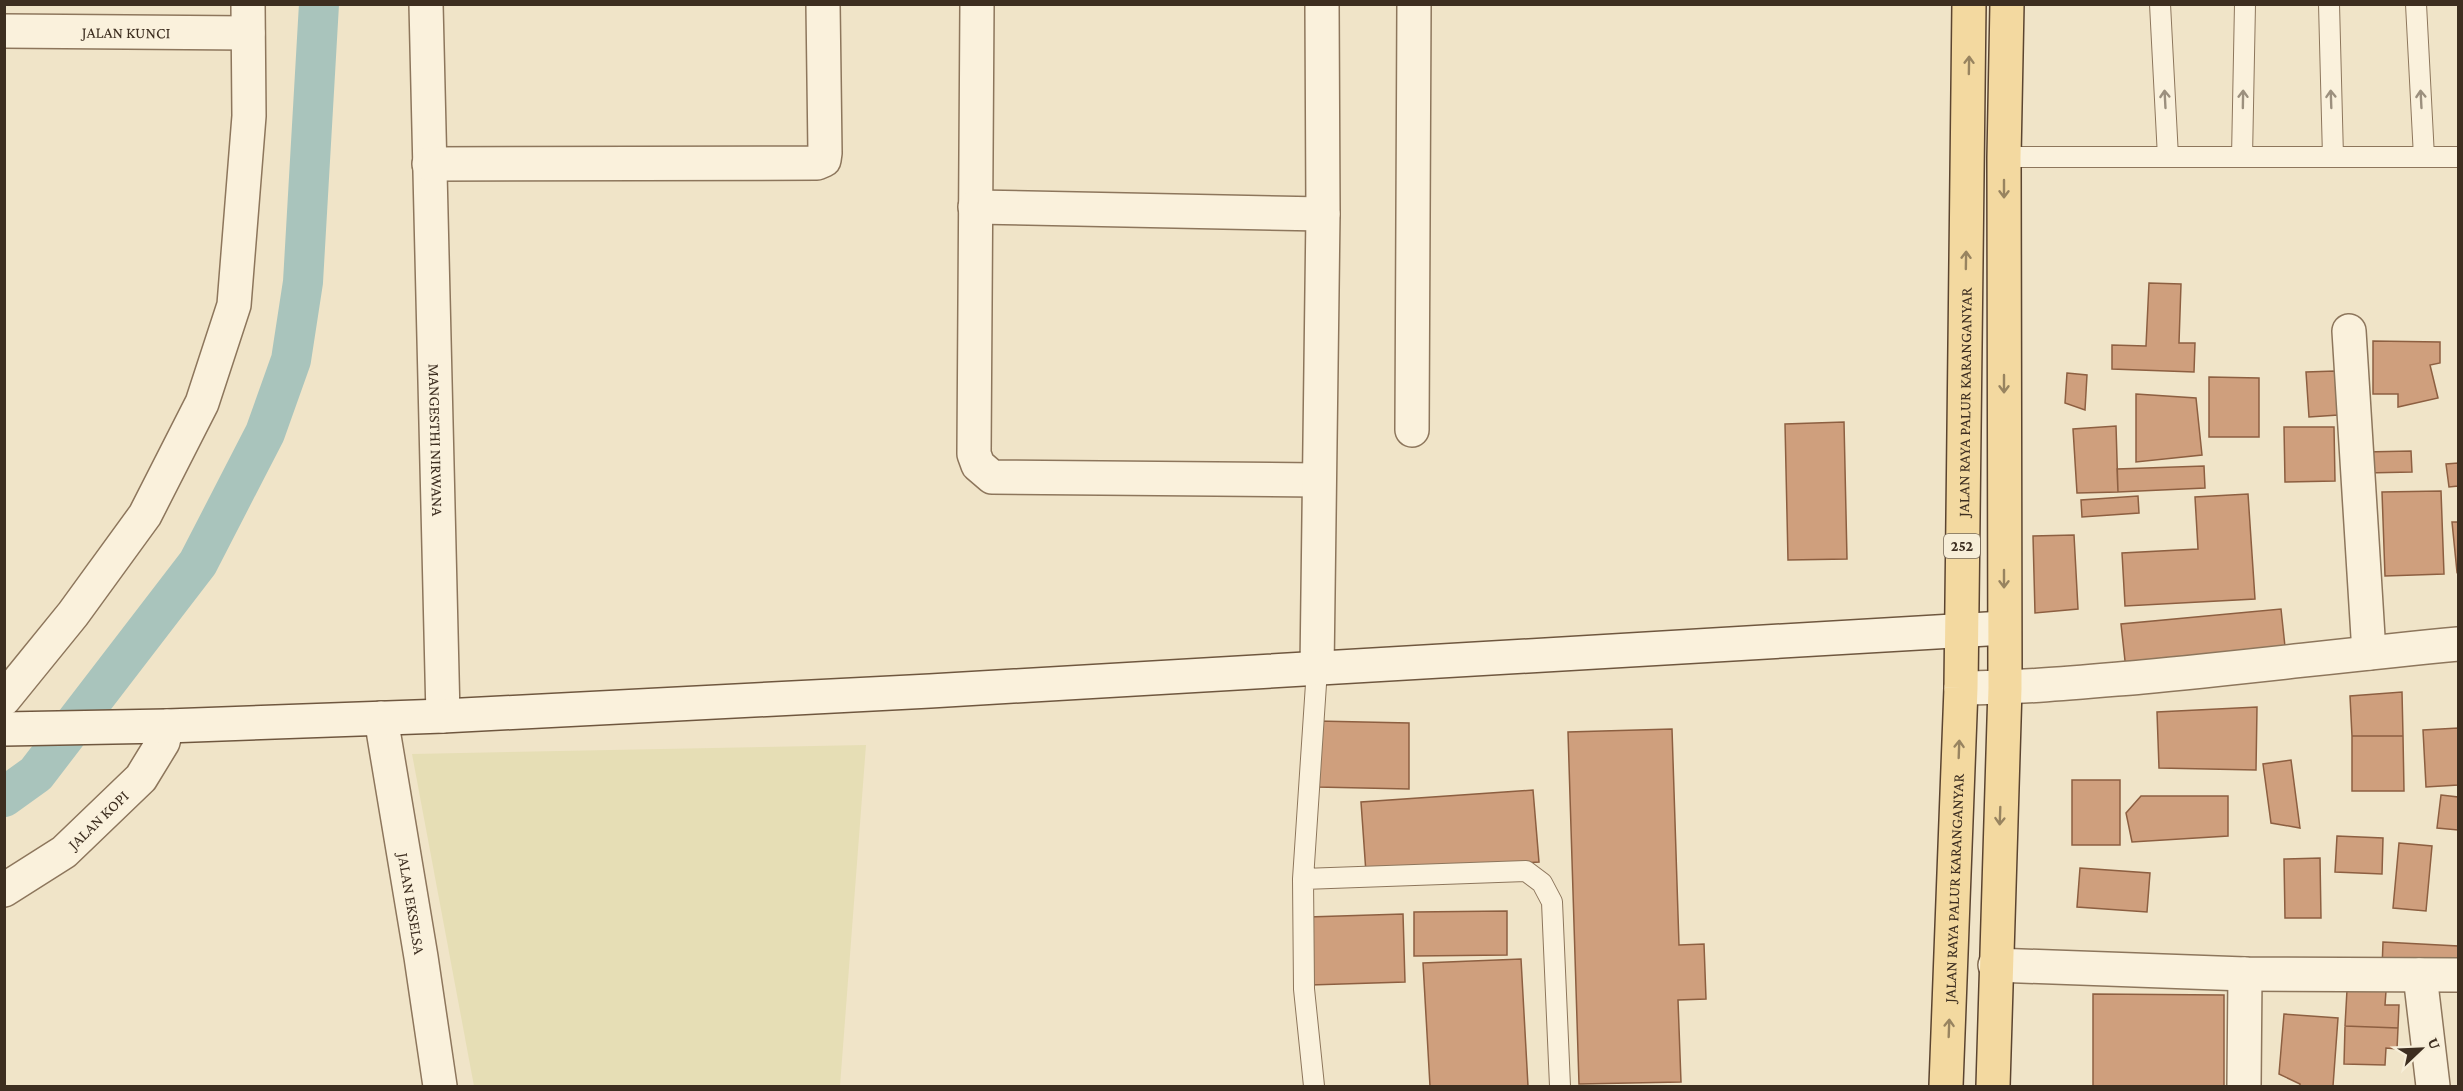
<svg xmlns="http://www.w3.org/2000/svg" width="2463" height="1091" viewBox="0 0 2463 1091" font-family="'Crimson Pro',serif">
	<rect width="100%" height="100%" fill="#f0e4c8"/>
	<path fill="#e6deb5" d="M866,745L840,1086H474L412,754Z"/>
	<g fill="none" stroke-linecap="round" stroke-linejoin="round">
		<path stroke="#a9c4bc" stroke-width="40" d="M4,797L36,774L198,563L265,433L291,360L303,282L319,4"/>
	</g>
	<path fill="#cf9f7d" stroke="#8d5f41" stroke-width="1.5" d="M2149,283L2181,284L2179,343H2195L2194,372L2112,369V345L2146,346Z
		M2373,341L2440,342V363L2430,365L2438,398L2398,407V394H2373Z
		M2335,371L2338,415L2309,417L2306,372Z
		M2067,373L2087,375L2085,410L2065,403Z
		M2209,377L2259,378V437H2209Z
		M2136,394L2196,398L2202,455L2136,462Z
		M1844,422L1847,559L1788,560L1785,424Z
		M2116,426L2118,492L2077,493L2073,429Z
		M2284,427H2334L2335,481L2285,482Z
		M2411,451L2412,472L2365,473L2364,452Z
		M2458,463V486L2449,487L2446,464Z
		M2204,466L2205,488L2118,492L2117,469Z
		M2441,491L2444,574L2385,576L2382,492Z
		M2248,494L2255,599L2125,606L2122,553L2198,549L2195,497Z
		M2138,496L2139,513L2082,517L2081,500Z
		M2452,522H2458V571L2457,572Z
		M2074,535L2078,609L2035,613L2033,536Z
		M2281,609L2286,656L2126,670L2121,624Z
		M2402,692L2403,736H2352L2350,696Z
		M2257,707L2256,770L2159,768L2157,712Z
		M1317,721L1409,723V789L1317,787Z
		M2458,728V785L2426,787L2423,730Z
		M1672,729L1679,945L1704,944L1706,999L1678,1000L1681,1082L1579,1084L1568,732Z
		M2352,736H2403L2404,791H2352Z
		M2291,760L2300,828L2271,823L2263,764Z
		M2072,780H2120V845H2072Z
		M1533,790L1539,862L1366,873L1361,802Z
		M2441,795L2458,797V830L2437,828Z
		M2141,796H2228V836L2132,842L2126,813Z
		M2337,836L2383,838L2382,874L2335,872Z
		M2399,843L2432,846L2426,911L2393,908Z
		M2320,858L2321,918H2285L2284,859Z
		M2080,868L2150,873L2147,912L2077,907Z
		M1507,911V955L1414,956V912Z
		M1403,914L1405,982L1310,985L1308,917Z
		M2383,942L2458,946V973L2382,969Z
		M1521,959L1528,1086H1430L1423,963Z
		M2347,990L2386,991L2385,1005H2399L2398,1028L2345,1026Z
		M2093,994L2224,995V1086H2093Z
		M2284,1014L2338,1018L2333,1086H2300V1084L2279,1074Z
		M2345,1026L2398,1028L2397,1049L2386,1048L2385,1065L2344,1064Z"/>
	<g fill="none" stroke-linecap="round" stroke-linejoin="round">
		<defs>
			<path id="lane" d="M2160,4L2168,157
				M2329,4L2333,157
				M2416,4L2424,157
				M2004,157H2458
				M2242,157L2245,4
				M1303,879L1526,871L1542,883L1552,902L1560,1086
				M1314,1086L1304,989L1303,879L1317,669"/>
			<g id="street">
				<path id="s1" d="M426,4L443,716"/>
				<path d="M977,4L974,454L978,465L992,477L1318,480"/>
				<path id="s2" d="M4,31L248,33"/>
				<path d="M429,164L817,163L824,160L825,153L823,4"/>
				<path d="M975,207L1323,214"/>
				<path d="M2349,331L2369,653"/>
				<path d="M1412,430L1414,4"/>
				<path d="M1317,669L1323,214L1322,4"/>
				<path d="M1961,688C2022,688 2082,682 2142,677C2248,667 2353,654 2458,644"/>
				<path d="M4,699L73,614L145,515L202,403L234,305L249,116L248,4"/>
				<path id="s3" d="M381,718L421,957L440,1086"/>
				<path id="s4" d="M4,890L64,852L141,778L163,742L167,726"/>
				<path d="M1995,965L2245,974L2458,975"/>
				<path d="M2420,975L2433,1086"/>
				<path d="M2244,1086L2245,974"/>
			</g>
			<path id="secondary" d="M4,729L167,726L443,716L930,691L2004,628"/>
			<g id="primary">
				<path id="s5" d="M1946,1086L1961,688L1969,4"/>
				<path d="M1993,1086L2005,688L2004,157L2007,4"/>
			</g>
		</defs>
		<use href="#lane" stroke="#8d765c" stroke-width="22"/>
		<use href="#street" stroke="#8d765c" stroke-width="36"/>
		<use href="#secondary" stroke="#6f573f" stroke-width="36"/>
		<use href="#primary" stroke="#5b4430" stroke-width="36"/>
		<use href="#lane" stroke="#faf1dc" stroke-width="20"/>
		<use href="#street" stroke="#faf1dc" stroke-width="33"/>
		<use href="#secondary" stroke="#faf1dc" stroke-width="33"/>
		<use href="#primary" stroke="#f3d9a0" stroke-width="33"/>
	</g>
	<defs><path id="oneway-shaft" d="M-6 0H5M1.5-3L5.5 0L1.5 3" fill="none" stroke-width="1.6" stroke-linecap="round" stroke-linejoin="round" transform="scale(1.5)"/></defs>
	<g stroke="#988460">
		<use href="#oneway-shaft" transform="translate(1969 65) rotate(-89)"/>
		<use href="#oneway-shaft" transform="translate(2004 189) rotate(90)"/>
		<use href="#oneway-shaft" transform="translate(1966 260) rotate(-89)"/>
		<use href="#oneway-shaft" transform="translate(2004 384) rotate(90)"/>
		<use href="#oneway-shaft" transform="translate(2004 579) rotate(90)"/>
		<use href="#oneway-shaft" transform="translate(1959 749) rotate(-88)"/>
		<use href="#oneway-shaft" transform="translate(2000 816) rotate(92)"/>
		<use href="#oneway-shaft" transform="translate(1949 1028) rotate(-88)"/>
	</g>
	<g stroke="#9c907e">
		<use href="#oneway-shaft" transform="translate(2165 99) rotate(-93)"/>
		<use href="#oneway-shaft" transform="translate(2243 99) rotate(-89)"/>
		<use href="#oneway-shaft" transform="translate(2331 99) rotate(-92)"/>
		<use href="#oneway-shaft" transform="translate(2421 99) rotate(-93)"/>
	</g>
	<g text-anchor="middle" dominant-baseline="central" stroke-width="6" stroke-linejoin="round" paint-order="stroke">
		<rect fill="#f7eed8" stroke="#756857" stroke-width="1.5" x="1944" y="534" width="36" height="24" rx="4.5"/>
		<g font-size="15" font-weight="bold" fill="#3d2e20">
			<text x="1962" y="546">252</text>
		</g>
		<g font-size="16" fill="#3d2e20" stroke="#f7eed8">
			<text stroke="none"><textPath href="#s2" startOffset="122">JALAN KUNCI</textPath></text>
			<text stroke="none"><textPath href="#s5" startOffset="684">JALAN RAYA PALUR KARANGANYAR</textPath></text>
			<text stroke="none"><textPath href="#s1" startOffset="436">MANGESTHI NIRWANA</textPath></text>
			<text stroke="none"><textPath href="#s4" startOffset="118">JALAN KOPI</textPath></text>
			<text stroke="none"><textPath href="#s5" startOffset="198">JALAN RAYA PALUR KARANGANYAR</textPath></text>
			<text stroke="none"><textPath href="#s3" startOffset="188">JALAN EKSELSA</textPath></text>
		</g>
	</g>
	<rect width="2463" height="1091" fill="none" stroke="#3d2e20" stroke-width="12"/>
	<g transform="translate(2421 1049) rotate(67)" stroke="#f7eed8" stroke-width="4.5" paint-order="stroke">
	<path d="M0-4.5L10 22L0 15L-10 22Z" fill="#3d2e20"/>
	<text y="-9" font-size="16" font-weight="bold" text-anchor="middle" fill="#3d2e20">U</text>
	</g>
</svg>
